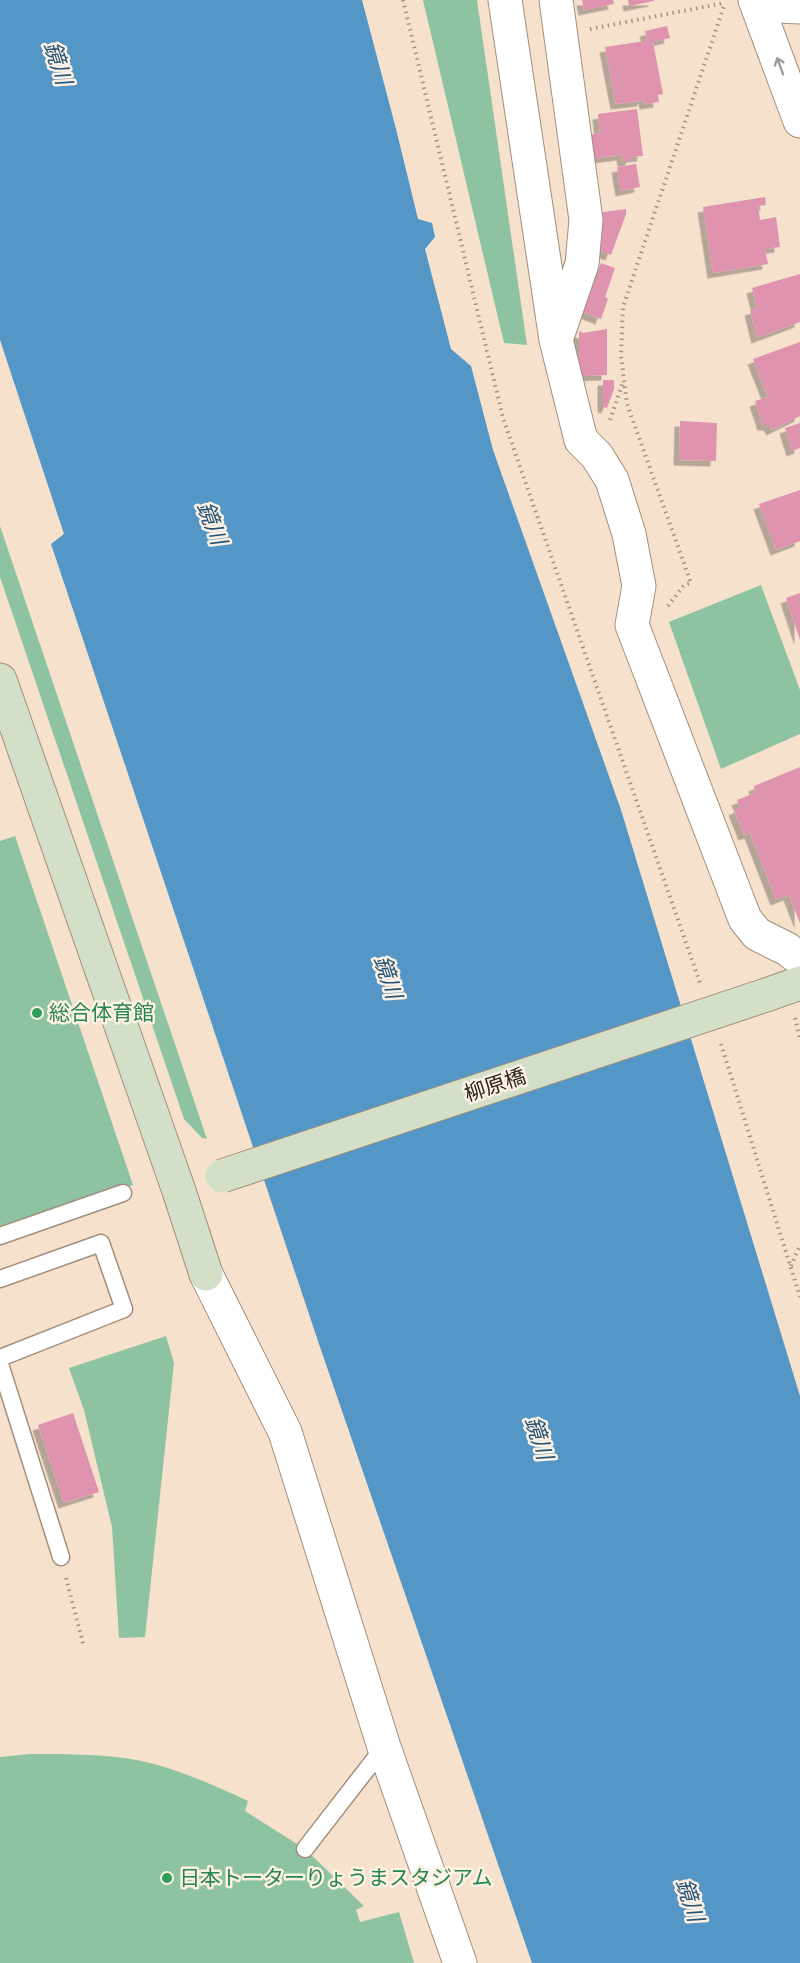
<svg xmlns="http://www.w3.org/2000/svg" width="800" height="1963" viewBox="0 0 800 1963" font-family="'DejaVu Sans','Noto Sans JP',sans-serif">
	<defs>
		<filter id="shadow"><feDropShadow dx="-5.5" dy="5.5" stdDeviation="0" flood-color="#0004"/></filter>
	</defs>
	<rect width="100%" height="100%" fill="#f6e1cd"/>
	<path fill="#8dc3a0" d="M423,0H477L527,345L504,343Z
		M0,526L207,1139L202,1138L184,1119L0,577Z
		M761,585L800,690V734L721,769L669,622Z
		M15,836L133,1185L0,1230V841Z
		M166,1336L174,1363L145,1637L119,1638L112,1527L84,1410L69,1368Z
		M30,1754C64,1754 98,1754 131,1759C172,1766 211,1784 248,1801L245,1811L305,1849L364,1906L356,1910L360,1922L399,1912L414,1963H0V1757Z"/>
	<path fill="#5496c5" d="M0,0H362L396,129L418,219L432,223L435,237L425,249L451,349L471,366L493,450L621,810L800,1396V1963H532L320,1347L51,544L64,534L0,340Z"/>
	<path fill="#df93af" filter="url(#shadow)" d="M582,0H613L614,4L584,10Z
		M628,0H654V1L629,6Z
		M667,26L670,38L653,42L663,94L658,95L659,102L645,104L644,98L642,101L616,104L605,47L645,41L647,38L645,31Z
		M637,109L643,156L631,157V161H623L622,155L592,159L589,135L600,133L598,114Z
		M636,164L640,187L621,191L617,167Z
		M765,197L766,205L758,206L760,220L776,217L780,247L765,249L768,264L713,273L703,207Z
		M626,209V214L611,255L602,252L596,213Z
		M601,263L615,268L605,297L608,299L601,319L583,312Z
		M800,274V322L757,338L750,310L757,308L752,288Z
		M607,329V375L579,376V331L583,333Z
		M800,342V416L772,430L769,425H763L755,401L768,397L753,359Z
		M603,380H614V389L607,408L603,407Z
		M680,421L717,423L716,461L679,460Z
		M800,423V448L792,451L785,428Z
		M800,490V541L776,550L759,504Z
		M800,593V640L786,598Z
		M800,767V923L789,895L776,900L750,833L744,835L734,810L740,807L737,800L755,793L754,786Z
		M73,1413L99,1492L64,1503L38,1425Z"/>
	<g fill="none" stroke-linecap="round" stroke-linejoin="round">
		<defs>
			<path id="lane" d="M0,1236L123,1193
				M0,1279L101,1243L124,1309L0,1358
				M0,1364L61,1557
				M305,1849L384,1747"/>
			<path id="street" d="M505,0L556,340L581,440L597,456L612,480L629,534L639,586L632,625L745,919L757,934L787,949L800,959
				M556,0L586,220L582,264L558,334
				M755,0L800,121
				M757,5L800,7
				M206,1274L285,1432L384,1747L460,1963"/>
			<path id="secondary" d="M0,680L179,1191L206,1274
				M769,994L800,983"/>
		</defs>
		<use href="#lane" stroke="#a18e7c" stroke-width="19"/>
		<use href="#street" stroke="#a18e7c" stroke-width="35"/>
		<use href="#secondary" stroke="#a18e7c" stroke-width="35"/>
		<path stroke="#a39384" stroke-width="4" stroke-dasharray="1.5 4.5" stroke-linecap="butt" d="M403,0L503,418L700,983
			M590,29L724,3
			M610,420L623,382
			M668,606L684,585L691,583L627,404L621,356L623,307L724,6
			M795,1018L800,1039
			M721,1044L800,1297
			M791,1266L800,1245
			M66,1578L84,1647"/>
		<use href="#lane" stroke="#fff" stroke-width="16"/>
		<use href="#street" stroke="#fff" stroke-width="33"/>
		<use href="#secondary" stroke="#d3e0c7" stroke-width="33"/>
		<defs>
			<path id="secondary-bridge" d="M222,1176L769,994"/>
		</defs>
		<use href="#secondary-bridge" stroke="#a18e7c" stroke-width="35" stroke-linecap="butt"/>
		<use href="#secondary-bridge" stroke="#d3e0c7" stroke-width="33"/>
	</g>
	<defs><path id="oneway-shaft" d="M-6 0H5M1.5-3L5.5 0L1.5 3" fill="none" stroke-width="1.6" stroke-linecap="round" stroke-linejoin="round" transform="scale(1.5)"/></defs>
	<use stroke="#a09c99" href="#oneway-shaft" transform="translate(780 66) rotate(-110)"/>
	<g fill="#2e9e5b" stroke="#fdf0e4" stroke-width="2">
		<circle cx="37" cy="1013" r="6"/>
		<circle cx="167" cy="1878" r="6"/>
	</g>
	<g text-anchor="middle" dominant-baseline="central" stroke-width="5" stroke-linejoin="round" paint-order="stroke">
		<g font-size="21" fill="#27864d" stroke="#fdf0e4" text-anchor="start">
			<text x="49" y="1013">総合体育館</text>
			<text x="179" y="1878">日本トーターりょうまスタジアム</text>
		</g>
		<g font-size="21" fill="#2c241d" stroke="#fdf0e4">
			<text transform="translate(495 1085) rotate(-18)">柳原橋</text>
		</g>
		<g font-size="22" font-style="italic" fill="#225475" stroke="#fdf0e4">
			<text transform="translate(58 63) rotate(72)">鏡川</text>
			<text transform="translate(212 523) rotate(69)">鏡川</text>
			<text transform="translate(388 977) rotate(72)">鏡川</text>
			<text transform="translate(539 1438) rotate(72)">鏡川</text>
			<text transform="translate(690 1900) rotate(72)">鏡川</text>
		</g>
	</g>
</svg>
